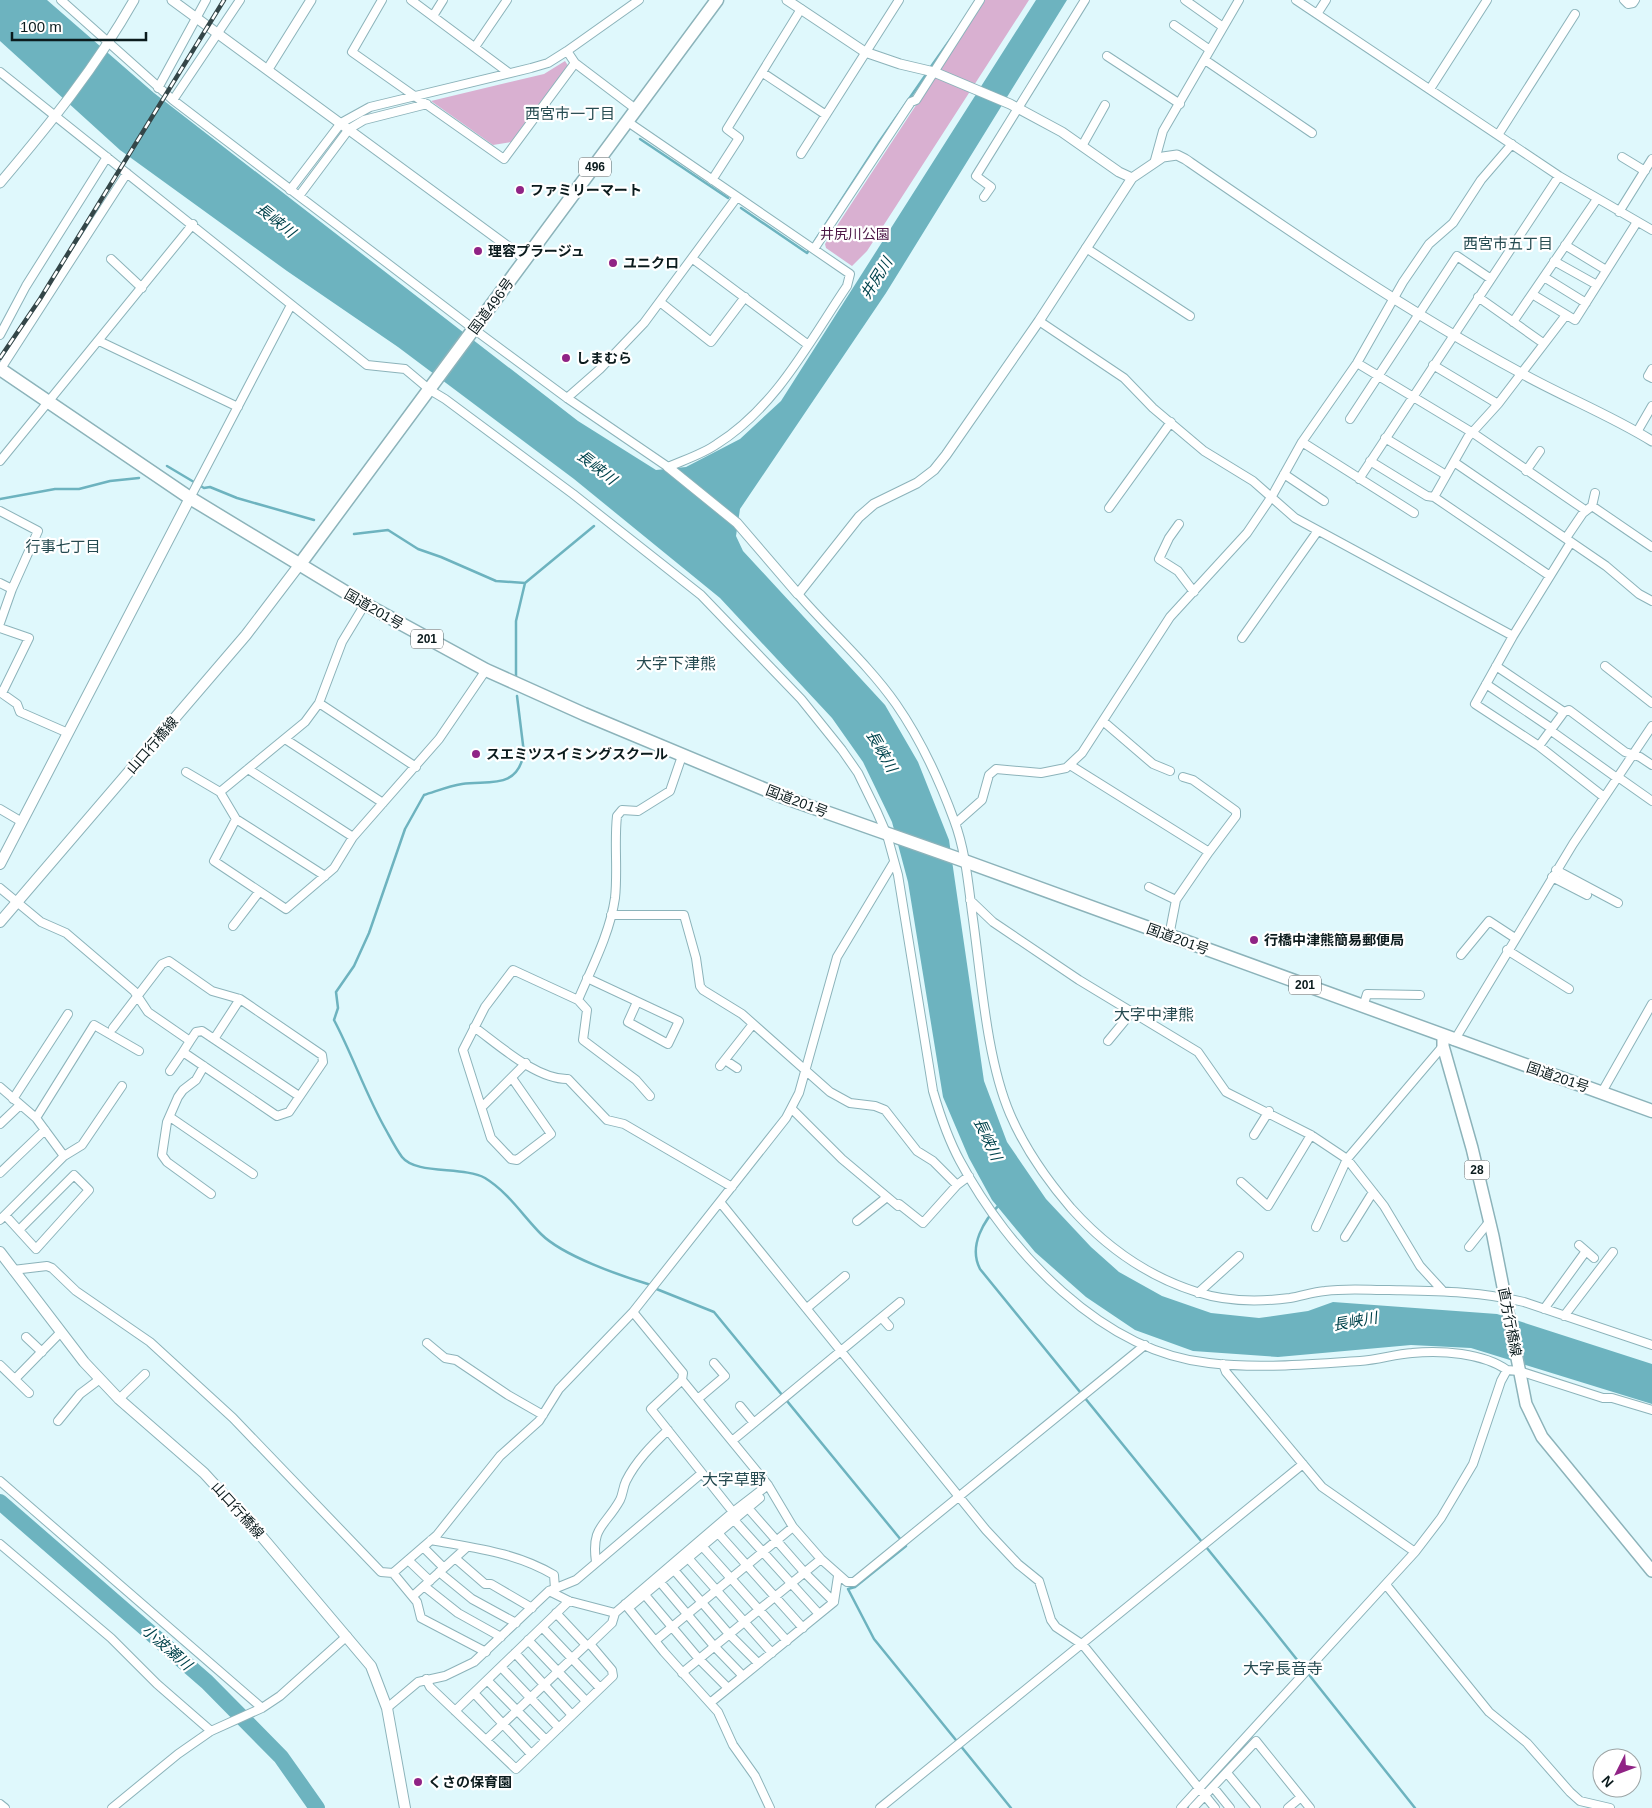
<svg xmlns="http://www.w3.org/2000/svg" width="1652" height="1808" viewBox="0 0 1652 1808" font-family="Helvetica,'Noto Sans JP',sans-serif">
	<rect width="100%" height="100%" fill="#dff8fc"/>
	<path fill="#d9b0d1" d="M985,0H1029L867,251L852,266L826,248L825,244Z
		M565,61L569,67L511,142L493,145L431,101L544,74Z"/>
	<path fill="#6db3bf" d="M0,0H47L154,93L578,421L656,470L686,467L740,439L781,401L1036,0H1067L886,293L740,509L736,536L743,551L885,705L918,762L949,840L984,1081L1007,1142L1046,1199L1091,1247L1119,1272L1162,1296L1211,1313L1259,1318L1308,1311L1333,1302L1497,1314L1652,1364V1404L1471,1348L1411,1345L1278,1357L1193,1351L1135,1330L1086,1297L1035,1252L992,1200L969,1158L943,1097L908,882L892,822L863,762L832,718L720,598L574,479L398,347L287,271L120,150L0,41Z"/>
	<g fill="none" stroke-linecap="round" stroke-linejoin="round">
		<path stroke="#6db3bf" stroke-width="2.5" d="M930,68L954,34
			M640,139L728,198
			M741,208L807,253L879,142L927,73
			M167,466L204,488L210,487L237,498L314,520
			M0,499L55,489H79L110,481L139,478
			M354,534L388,530L418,549L441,557L496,581L525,583
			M516,676V621L525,583L594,526
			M517,696L524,753C517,790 489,780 462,784C449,786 437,791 424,795L405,829L369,933L354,966L336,992L338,1008L334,1020C353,1056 366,1095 386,1130C391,1139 396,1149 402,1157C416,1175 463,1166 485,1178C508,1192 523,1216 541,1234C563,1256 621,1276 651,1285
			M1000,1204C984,1220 968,1246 980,1269L1263,1617L1415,1808
			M654,1288L714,1312L906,1546L855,1587L848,1589L874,1639L1011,1808"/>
		<path stroke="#6db3bf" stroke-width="16" d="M0,1502L207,1682L281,1757L317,1808"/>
		<defs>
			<path id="minor" d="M61,0L173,100L475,330L567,398L668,467C684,460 703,454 717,444C776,407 809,342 847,286L850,274L628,122
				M382,0L352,52L504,159L575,63
				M411,0L509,73
				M1185,0L1223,27
				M1296,0L1559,176L1652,230
				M1624,0L1628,4L1633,3L1635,0
				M1317,14L1326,0
				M433,16L443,0
				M1174,25L1210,50
				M475,47L507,0
				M567,51L639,0
				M1107,56L1180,104
				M1205,60L1312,133
				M0,72L367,365L405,369L430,390L445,399L573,494L701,595L801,699L842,750L858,773L877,812L887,835L898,875L933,1091C940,1115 948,1139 960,1161C1008,1251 1102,1352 1209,1363C1259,1369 1310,1364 1360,1361C1378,1360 1395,1354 1412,1353C1441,1350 1483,1353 1507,1370
				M763,73L826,115
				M158,88L206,0
				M1430,89L1487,0
				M173,100L240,0
				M1498,135L1575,14
				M1082,146L1105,105
				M801,154L899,0
				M1622,157L1645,171
				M1155,160L1163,131L1239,0
				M712,180L739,138L727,129L801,9
				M290,190L341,123L370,107L531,68L548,63L567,51L575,63L637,110
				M299,196L349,129L364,120L427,104
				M984,197L991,187L976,176L1085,0
				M1619,212L1652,159
				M1565,245L1606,270
				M1086,248L1190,316
				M814,249L911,102L916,100L980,0
				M111,259L142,288
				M693,259L807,344
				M1554,261L1597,285
				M1544,277L1586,303
				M1532,294L1575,320L1637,222
				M1478,297L1543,343
				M660,302L711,342L745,297
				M1039,321L1124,378L1153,408L1204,451L1253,481L1295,518L1513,636
				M1513,322L1597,199
				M0,335L26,286L107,157
				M99,341L238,407
				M1357,363L1473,433L1585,510
				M1433,365L1498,404
				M1652,369L1648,376L1652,378
				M0,370L127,173
				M567,398L600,369L644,323L737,197
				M1350,419L1457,256L1491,279
				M1637,432L1652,406
				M1385,438L1446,475
				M1302,442L1414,513
				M0,461L193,224
				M1370,461L1427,496L1434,497L1550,576
				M1454,462L1606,566L1639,594L1652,601
				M1526,471L1540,451
				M1284,474L1324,501
				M1359,479L1559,176
				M1434,497L1468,437L1498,404L1566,315
				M190,498L291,305
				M1592,506L1595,493
				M1109,508L1171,422
				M0,511L38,531L12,589L0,623
				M1179,524L1169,538L1159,559L1178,571L1194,592
				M1566,538L1583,513L1592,506L1652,547
				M1571,542L1513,636L1475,704L1539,746L1604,797
				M0,583L12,589
				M798,594C830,631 868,664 896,704C921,740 939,779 954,820C965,849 968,881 972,912C981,974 986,1058 1010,1114C1025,1149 1047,1180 1071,1208C1106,1247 1146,1276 1197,1292C1227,1302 1259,1302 1290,1298C1302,1296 1313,1292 1325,1291C1346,1288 1368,1290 1389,1290C1434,1291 1480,1291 1524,1302L1652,1345
				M365,604L342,642L319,703L416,767
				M0,628L29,638L2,693
				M1242,638L1317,532
				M1496,666L1564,712L1569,710L1625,752L1640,757L1652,765
				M1605,666L1652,703
				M1486,684L1551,728
				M0,692L17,704L20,712L68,733
				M1104,722L1153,764L1170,771
				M1550,730L1617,778
				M285,739L383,803
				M1539,746L1564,712
				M1070,765L1209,852L1176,900L1169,936
				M248,769L353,837
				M186,772L220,792L305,722L319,703
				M1183,777L1193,780L1236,811V816L1209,852
				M1618,777L1652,801
				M220,792L236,819L325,876
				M0,809L22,822
				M236,819L214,861L286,909L334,868L353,837L439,739L486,670
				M956,823L982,800L989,775L996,769L1041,773L1066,768L1082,753L1170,617L1247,533L1272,496L1302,442L1357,363L1403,282L1429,244L1453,223L1481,180L1512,144
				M1556,870L1618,903
				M1552,877L1587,895
				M1149,887L1176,900
				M0,888L41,922L66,933L134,991L148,1012L190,1041L196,1032L202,1031L299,1096
				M970,900L993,922L1079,980L1198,1052L1226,1092L1311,1135L1347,1159L1384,1206L1420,1266L1442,1290
				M611,915H684L696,958L700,986L703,990L742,1014L830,1092L850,1103L875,1106L885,1110L917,1151L933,1161L957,1185
				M233,926L259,892
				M1507,950L1569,989
				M1461,955L1489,921L1515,938
				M587,978L679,1021L668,1044L628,1022L637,1002
				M578,1000L587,1010L583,1040L636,1080L650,1096
				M1363,1007L1367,994L1420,995
				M474,1027C499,1045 537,1080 568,1079L607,1120L624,1124L732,1187
				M113,1028L162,964L169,961L212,991L240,999L322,1055L323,1062L289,1112L277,1116L183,1052L190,1041
				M214,1039L240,999
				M1108,1041L1132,1012
				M1454,1041L1573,844L1652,726
				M725,1060L737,1068
				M204,1066L196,1080L183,1090L178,1097L167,1122L162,1155L167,1162L211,1194
				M720,1066L753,1024
				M170,1071L183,1052
				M512,1078L551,1134L517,1160L511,1159L491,1138L463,1050L485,1007L513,970L578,1000C592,967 610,933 615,898C618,871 614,843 617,816L622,810L638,811L670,791L682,756
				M0,1087L36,1118L64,1156L0,1220
				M1602,1092L1652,1004
				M13,1099L68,1014
				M482,1107L526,1063
				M792,1109L842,1159L898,1206L899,1204L923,1223L957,1185L969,1176
				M170,1117L253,1174
				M36,1118L94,1025L139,1051
				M0,1124L20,1105
				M1254,1135L1269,1111
				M64,1156L82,1145L122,1086
				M0,1173L45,1130
				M1241,1182L1268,1206L1311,1135
				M720,1202L986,1530L1018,1564L1039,1581L1051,1620L1056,1627L1083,1645L1215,1808
				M5,1215L36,1249L89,1190L74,1175L20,1229
				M857,1221L887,1197
				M1316,1227L1347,1159L1443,1046
				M1345,1237L1373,1192
				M1579,1245L1594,1258
				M1469,1247L1489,1222
				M13,1270L47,1266L52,1268L76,1291L150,1342L233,1418L381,1572L393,1573L417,1602L421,1618L486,1652
				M1198,1293L1239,1256
				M807,1308L845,1276
				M1544,1309L1586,1251
				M633,1312L683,1373L682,1380L768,1485L793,1527L821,1559L847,1582H854L1145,1345
				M1564,1316L1613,1252
				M882,1318L889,1326
				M26,1337L42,1352
				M427,1343L445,1358L456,1360L508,1395L543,1415
				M1223,1364L1226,1372L1322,1487L1415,1552
				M0,1365L29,1393
				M15,1379L60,1333
				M682,1380L651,1409L702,1473
				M699,1398L725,1376L714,1363
				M119,1399L145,1374
				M740,1406L754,1423
				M58,1421L80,1394L100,1379
				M732,1441L900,1302
				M0,1481L262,1708
				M748,1508L805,1573L834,1602
				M734,1520L819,1614
				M718,1533L803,1628
				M431,1540C474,1548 515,1552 554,1575L555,1589
				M0,1544L111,1638L157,1684L211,1731
				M702,1546L787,1641
				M423,1547L444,1568
				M455,1558L485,1584H491L532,1608
				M688,1558L772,1653
				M408,1560L430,1581
				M596,1562C591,1526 605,1527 620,1500C623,1494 623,1487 626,1481C636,1461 652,1445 668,1430
				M674,1570L729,1634L758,1663
				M439,1572L472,1599L516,1623
				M393,1573L437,1535L500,1456L539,1421L559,1389L633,1312L786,1118L799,1093L837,957L894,862
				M660,1582L714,1646L743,1676
				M424,1586L458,1613L501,1637
				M1387,1586L1489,1712L1527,1743L1570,1792L1580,1801L1610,1808
				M549,1591L569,1601L615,1613L733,1512L768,1485
				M645,1595L699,1659L728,1688
				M413,1596L467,1547
				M625,1604L664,1652L718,1712L733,1745L755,1776L770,1808
				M632,1605L760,1498
				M556,1613L586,1645
				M542,1627L600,1688
				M528,1640L586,1701
				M655,1641L793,1527
				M515,1653L572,1715
				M501,1667L559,1728
				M682,1673L821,1559
				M426,1679L430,1687L516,1769L613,1676L612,1670L590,1644L612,1623L615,1613
				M487,1680L546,1740
				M474,1693L531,1754
				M710,1703L834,1602L838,1576
				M387,1708L418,1682L445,1676L474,1662L549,1591L576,1580L702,1473L733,1512
				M455,1711L569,1601
				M486,1740L586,1645L590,1644
				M1227,1773L1256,1808
				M1213,1787L1230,1808
				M0,1804L5,1808
				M112,1808L178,1754L211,1731L262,1708L280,1696L347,1636
				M880,1808L1303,1464
				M1181,1808L1415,1552L1441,1518L1473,1464L1501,1381L1507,1370L1519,1371L1603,1398H1612L1652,1410
				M1193,1808L1256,1741L1310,1808
				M1288,1808L1301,1797"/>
			<path id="tertiary" d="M172,0L525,259
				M787,0L865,52L900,64L934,72L1010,104L1062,132L1119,172L1132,178
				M268,69L311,0
				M0,183C50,124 96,67 134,0
				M668,467L737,523L798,594L859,517L874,504L917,483L934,470L946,455L1039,321L1132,178L1163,157L1177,155L1185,159C1294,234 1404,310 1521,373C1564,397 1610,415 1652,441"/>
			<path id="secondary" d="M0,864L190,498
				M0,922L246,635L300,564
				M0,1252L84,1362L119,1399L204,1473L257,1531L371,1666L387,1708L405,1808"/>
			<path id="primary" d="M1443,1036V1046L1472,1148L1493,1236L1526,1404L1542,1437L1652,1571"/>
			<path id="trunk" d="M0,369L190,498L365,604L486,670L584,714L783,797L959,859L1652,1111
				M300,564L717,0"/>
		</defs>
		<use href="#minor" stroke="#8cb3ba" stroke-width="10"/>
		<use href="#tertiary" stroke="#8cb3ba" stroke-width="11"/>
		<use href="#secondary" stroke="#8cb3ba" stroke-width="12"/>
		<use href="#primary" stroke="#8cb3ba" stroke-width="14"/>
		<use href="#trunk" stroke="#8cb3ba" stroke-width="15"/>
		<use href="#minor" stroke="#fff" stroke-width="8"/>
		<use href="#tertiary" stroke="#fff" stroke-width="9"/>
		<use href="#secondary" stroke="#fff" stroke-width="10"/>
		<use href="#primary" stroke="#fff" stroke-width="11"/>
		<use href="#trunk" stroke="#fff" stroke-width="12"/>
		<defs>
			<path id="rail" d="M0,358L40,299L224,0"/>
		</defs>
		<use href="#rail" stroke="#344648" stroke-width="4.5"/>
		<use href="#rail" stroke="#fff" stroke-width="2.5" stroke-dasharray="8" stroke-linecap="butt"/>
	</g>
	<g fill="#902385" stroke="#fff" stroke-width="2">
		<circle cx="520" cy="190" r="5"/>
		<circle cx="478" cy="251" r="5"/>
		<circle cx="613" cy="263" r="5"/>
		<circle cx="566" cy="358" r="5"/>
		<circle cx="476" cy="754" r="5"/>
		<circle cx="1254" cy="940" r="5"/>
		<circle cx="418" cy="1782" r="5"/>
	</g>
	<g text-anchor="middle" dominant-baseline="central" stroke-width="4.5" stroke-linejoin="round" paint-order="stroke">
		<g fill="#fff" stroke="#545f61" stroke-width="1">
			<rect x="579" y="157.5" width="32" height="19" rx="4"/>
			<rect x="411" y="629.5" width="32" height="19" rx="4"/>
			<rect x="1289" y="975.5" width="32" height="19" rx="4"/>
			<rect x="1464.5" y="1160.5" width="25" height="19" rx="4"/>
		</g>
		<g font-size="12" font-weight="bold" fill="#0b1b1d">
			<text x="595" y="167">496</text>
			<text x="427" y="639">201</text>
			<text x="1305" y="985">201</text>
			<text x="1477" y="1170">28</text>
		</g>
		<g font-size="14" font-weight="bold" fill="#0b1b1d" stroke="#fff" text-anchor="start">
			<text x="530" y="190">ファミリーマート</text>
			<text x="488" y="251">理容プラージュ</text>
			<text x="623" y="263">ユニクロ</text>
			<text x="576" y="358">しまむら</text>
			<text x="486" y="754">スエミツスイミングスクール</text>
			<text x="1264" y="940">行橋中津熊簡易郵便局</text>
			<text x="428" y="1782">くさの保育園</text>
		</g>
		<g font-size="14" fill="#4d1747" stroke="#fff">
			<text x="855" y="234">井尻川公園</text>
		</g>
		<g font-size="14" fill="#0b1b1d" stroke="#fff">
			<text transform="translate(491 306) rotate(-54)">国道496号</text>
			<text transform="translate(374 609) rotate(30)">国道201号</text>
			<text transform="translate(152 745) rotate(-49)">山口行橋線</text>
			<text transform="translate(797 801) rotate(21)">国道201号</text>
			<text transform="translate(1178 939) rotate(20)">国道201号</text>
			<text transform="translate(1558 1077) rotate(19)">国道201号</text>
			<text transform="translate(1510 1322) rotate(79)">直方行橋線</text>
			<text transform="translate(238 1510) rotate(48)">山口行橋線</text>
		</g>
		<g font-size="15" fill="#264b51" stroke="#fff">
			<text x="570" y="113">西宮市一丁目</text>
			<text x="1508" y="243">西宮市五丁目</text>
			<text x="63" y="546">行事七丁目</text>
		</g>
		<g font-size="15" font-style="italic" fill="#00434c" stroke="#fff">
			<text transform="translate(276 220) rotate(38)">長峡川</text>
			<text transform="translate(876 278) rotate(-58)">井尻川</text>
			<text transform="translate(597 467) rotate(38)">長峡川</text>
			<text transform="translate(882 751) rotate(60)">長峡川</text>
			<text transform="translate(988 1139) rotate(65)">長峡川</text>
			<text transform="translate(1355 1321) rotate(-10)">長峡川</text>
			<text transform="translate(167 1647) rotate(41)">小波瀬川</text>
		</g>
		<g font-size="16" fill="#264b51" stroke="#fff">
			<text x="676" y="663">大字下津熊</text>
			<text x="1154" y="1014">大字中津熊</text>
			<text x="734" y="1479">大字草野</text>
			<text x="1283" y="1668">大字長音寺</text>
		</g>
	</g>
	<g transform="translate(1617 1773) rotate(228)"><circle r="24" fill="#ffffff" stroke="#9da4a5"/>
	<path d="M0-4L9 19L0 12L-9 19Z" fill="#902385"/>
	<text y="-8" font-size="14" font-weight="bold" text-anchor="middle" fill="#0b1b1d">N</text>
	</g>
	<path d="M12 32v8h134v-8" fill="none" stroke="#0b1b1d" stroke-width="2.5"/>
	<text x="20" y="32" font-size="15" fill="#0b1b1d" stroke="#ffffff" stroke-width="4" paint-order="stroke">100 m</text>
</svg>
